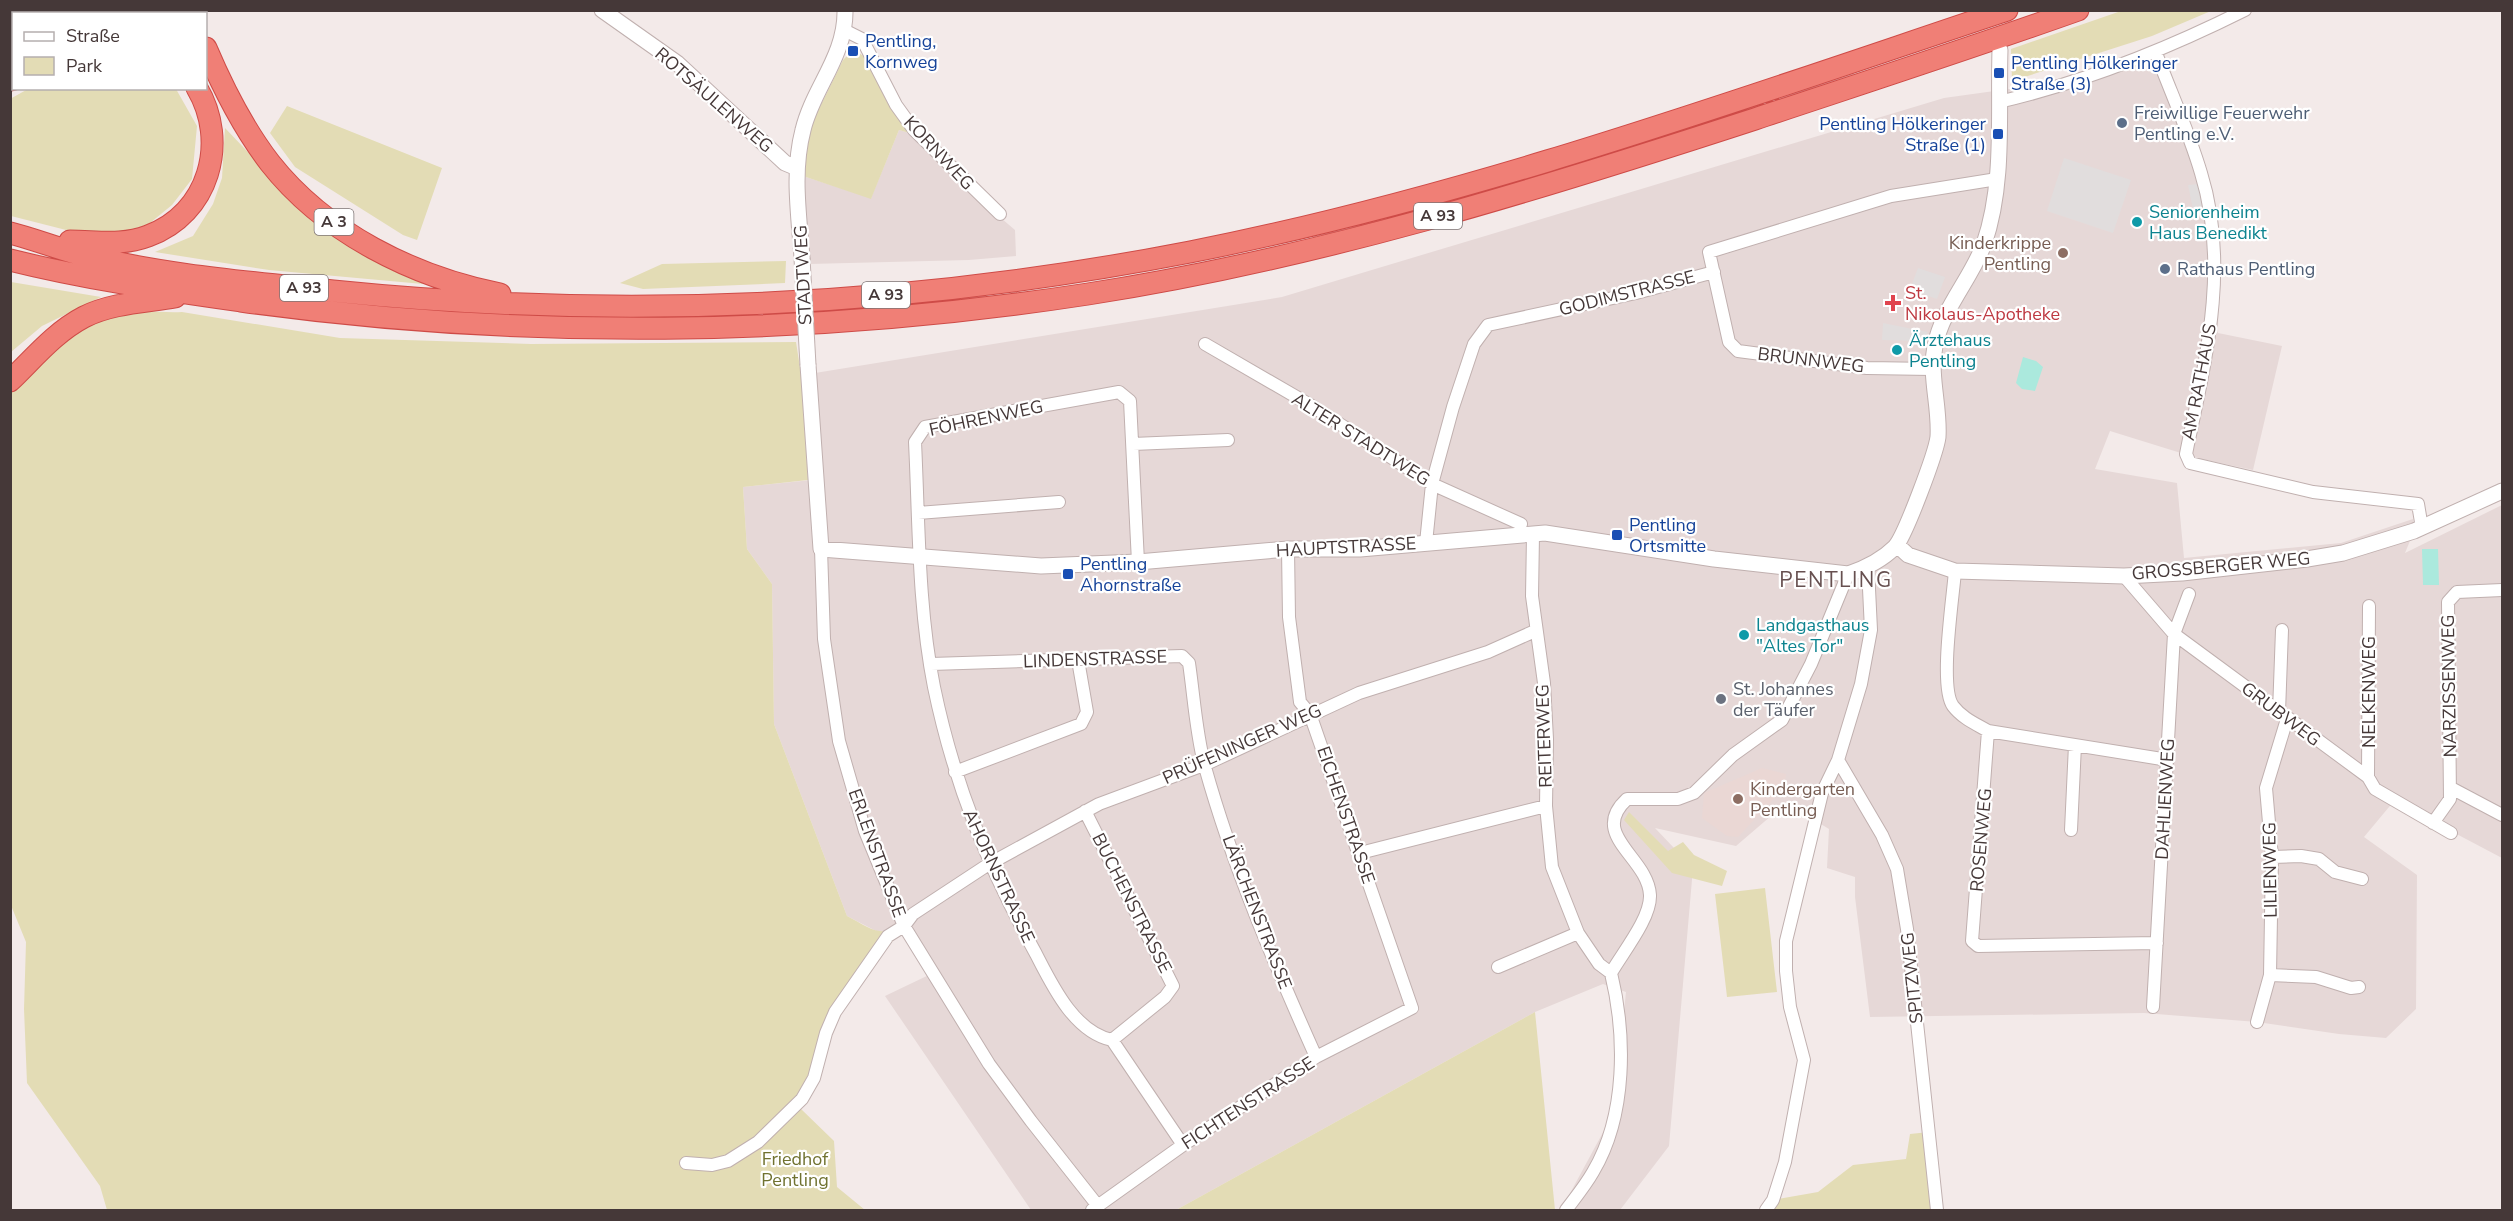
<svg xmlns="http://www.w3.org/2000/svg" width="2513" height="1221" viewBox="0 0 2513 1221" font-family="'Nunito Sans',sans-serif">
	<rect width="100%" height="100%" fill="#f3eae9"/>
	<path fill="#e6d8d7" d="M2159,47L2219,236L2218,333L2282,346L2253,470L2197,458L2110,431L2095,469L2177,483L2184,558L2341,543L2413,519L2414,531L2405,553L2502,505V858L2394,801L2364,837L2417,875L2416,1009L2386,1038L2339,1034L2257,1022L2144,1013L1870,1017L1855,897V877L1827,868L1829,829L1786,803L1736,846L1655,828L1693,868L1669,1146L1620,1210H1561L1614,1112L1626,992L1603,984L1535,1012L1176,1210H1031L885,996L933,973L904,926L889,933L876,931L847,916L774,724L772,584L747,549L743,487L822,479L815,373L1282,297L1944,98L2074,80Z
		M899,130L909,133L967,189L1015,230L1016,256L969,260L809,264L803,176L871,198Z"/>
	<path fill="#ead7d4" d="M1762,768L1786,774L1784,788L1738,837L1727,836L1702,818L1704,793Z"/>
	<path fill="#e3dcb5" d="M55,10H184L185,13L52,14Z
		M2121,11H2211L2152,36L2012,81L2011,49Z
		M850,53H859L868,59L909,133L899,130L871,199L803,176L811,125L843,60Z
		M28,89H176L197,126L192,179L172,205L145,227L109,236L74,232L11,216L10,99Z
		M287,106L442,168L417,240L403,235L295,167L270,133Z
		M225,128L315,222L379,262L434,285L269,270L155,252L193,236L213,204L222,178Z
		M786,261L785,283L643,289L620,283L662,264Z
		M11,282L101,297L42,326L11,352Z
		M182,312L340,338L531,344L796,342L801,374L808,480L743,487L747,549L772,584L774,724L847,916C870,928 879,938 904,926L832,1021L800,1108L834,1141L837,1187L865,1210H107L100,1186L27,1083L24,1009L26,942L10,903V392C38,364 68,326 108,315C127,309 161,313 182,312Z
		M1629,812L1668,851L1683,842L1694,855L1727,871L1722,886L1672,873L1624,820Z
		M1765,888L1777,992L1727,997L1715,894Z
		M1535,1012L1555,1210H1176Z
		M1929,1132L1937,1210H1766L1773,1200L1818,1192L1853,1165L1906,1159L1910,1134Z"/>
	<path fill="#e1dddd" d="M2064,158L2131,180L2113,233L2047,211Z
		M2199,184L2204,212L2194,214L2188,185Z
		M1918,268L1945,277L1937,299L1910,289Z
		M1883,323L1928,332L1922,341L1882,340Z"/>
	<path fill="#abe9dd" d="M2023,357L2036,361L2043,367L2035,391L2022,389L2016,383Z
		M2422,549H2438L2439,585H2423Z"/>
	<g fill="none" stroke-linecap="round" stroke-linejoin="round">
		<defs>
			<path id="minor" d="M844,30L862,39L896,105L914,130L1000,214
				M2156,53C2171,93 2189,132 2201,173C2229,263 2207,355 2188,444L2186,454L2190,463L2313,492L2418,504L2422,528
				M1999,102C2085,82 2165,50 2245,10
				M1205,344L1312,406L1432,484L1521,524
				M1932,369L1867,368L1738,351L1729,342L1709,252L1891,196L1997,179
				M1133,444L1228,440
				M918,513L1059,502
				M1533,535L1532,596L1544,683L1547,739L1546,806L1552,867L1578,933L1599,964L1611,973C1626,1035 1627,1115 1593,1172C1585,1186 1575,1198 1566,1210
				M1426,543L1432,484L1453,407L1474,344L1488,325L1636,293L1714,272
				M821,549L824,639L839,741L865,831L904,926L989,1064L1031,1121L1098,1206
				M1138,562L1130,401L1119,392L925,427L915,442C919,523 918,607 934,687C954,784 988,867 1036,954C1052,985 1074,1032 1112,1040L1183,1145
				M1955,571C1953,598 1939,687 1953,706C1962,718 1976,724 1988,731L2168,760
				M2124,576L2174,634L2368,777L2375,789L2451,833
				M931,664L1182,656L1189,663C1194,697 1196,734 1205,767C1233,867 1274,963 1316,1057
				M2279,712L2282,630
				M1988,731L1972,941L1978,946L2157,943
				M1838,760L1882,835L1897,869L1907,929L1937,1210
				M955,772L1081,724L1087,712L1078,660
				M2368,777L2369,606
				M2451,788L2502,815
				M1085,811L1173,986L1165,997L1112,1040
				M2433,823L2450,799L2448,602L2457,592L2502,590
				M2071,830L2075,745
				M1360,853L1546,806
				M2272,857L2301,856L2319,859L2335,872L2362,879
				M1498,967L1578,933
				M1611,973C1623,952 1651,918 1650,895C1648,857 1588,835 1627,799H1678L1694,793L1733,755L1782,720L1811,664L1848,574
				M2270,975L2316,977L2351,988L2359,987
				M2153,1007L2174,634L2189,594
				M2257,1022L2270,975L2272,857L2266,788L2287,719
				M686,1163L712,1165L728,1161L758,1142L802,1099L814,1078L826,1033L835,1012L888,936L904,926L913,914L989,864L1099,804L1204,765L1359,693L1488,652L1535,631
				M1092,1210L1183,1145L1316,1057L1412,1008L1310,714L1300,702L1289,617L1288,549
				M1766,1210L1773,1200L1785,1162L1804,1060L1790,1007L1786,971V941L1822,793L1838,760L1861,684L1871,630L1868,568"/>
			<path id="tertiary" d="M602,10L677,63L785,163L797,168
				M802,258C799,215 792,172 803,130C813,88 846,56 845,10
				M808,365L821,549L1041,566L1138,562L1288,549H1360L1545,533L1714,559L1848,574C1866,568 1882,560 1895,547C1905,536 1936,453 1938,437C1940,406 1929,377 1935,346C1942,309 1971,279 1984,244C2005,183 1998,114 2000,50
				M1897,545L1908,555L1955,571L2124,576L2182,573L2307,559L2343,553L2414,531L2502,491"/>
			<path id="motorway" d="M195,10V14
				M43,14L45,10
				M10,16L15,10
				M10,46L14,43
				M206,48C223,88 243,128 270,163C325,233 414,277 500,294
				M10,80L14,79
				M10,233C34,239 56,248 79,254C161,275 249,282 333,291C619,320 908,307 1190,252C1469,197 1738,100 2007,10
				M70,241C97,241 122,246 148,236C209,214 229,142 197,88
				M10,260C86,279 164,290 241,301C521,340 808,337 1088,294C1315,259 1537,190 1755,119C1863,83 1971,48 2078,10
				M10,381C33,359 55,332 84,317C111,303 146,302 175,297"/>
		</defs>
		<use href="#minor" stroke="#c0b0af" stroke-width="14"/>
		<use href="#tertiary" stroke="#c0b0af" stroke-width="17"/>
		<use href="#motorway" stroke="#ce4b47" stroke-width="23"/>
		<use href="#minor" stroke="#fff" stroke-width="12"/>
		<use href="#tertiary" stroke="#fff" stroke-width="15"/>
		<use href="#motorway" stroke="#f07f76" stroke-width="21"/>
		<defs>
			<path id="tertiary-bridge" d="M802,258L808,365"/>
		</defs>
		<use href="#tertiary-bridge" stroke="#c0b0af" stroke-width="17" stroke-linecap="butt"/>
		<use href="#tertiary-bridge" stroke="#fff" stroke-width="15"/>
	</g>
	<g fill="#1a4fb4" stroke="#fff" stroke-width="2">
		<rect x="847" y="45" width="12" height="12" rx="3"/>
		<rect x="1993" y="67" width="12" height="12" rx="3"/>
		<rect x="1992" y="128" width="12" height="12" rx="3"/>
		<rect x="1611" y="529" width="12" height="12" rx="3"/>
		<rect x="1062" y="568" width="12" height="12" rx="3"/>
	</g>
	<g fill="#5c6f8a" stroke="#fff" stroke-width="2">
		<circle cx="2122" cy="123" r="6"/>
		<circle cx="2165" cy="269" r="6"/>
	</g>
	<g fill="#0f9aa8" stroke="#fff" stroke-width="2">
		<circle cx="2137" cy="222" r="6"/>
		<circle cx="1897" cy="350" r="6"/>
		<circle cx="1744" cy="635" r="6"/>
	</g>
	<g fill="#8d6e63" stroke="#fff" stroke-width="2">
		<circle cx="2063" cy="253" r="6"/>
		<circle cx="1738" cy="799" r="6"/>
	</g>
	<path fill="#e0444e" stroke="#fff" stroke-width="2" d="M1890 294h6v6h6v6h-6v6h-6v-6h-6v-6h6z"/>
	<circle fill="#6b7280" stroke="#fff" stroke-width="2" cx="1721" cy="699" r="6"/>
	<g text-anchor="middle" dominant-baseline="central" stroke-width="4.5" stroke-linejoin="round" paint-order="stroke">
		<g fill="#fff" stroke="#7d7474" stroke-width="1.5">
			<rect x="1414" y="203" width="48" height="26" rx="4.5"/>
			<rect x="314.5" y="209" width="39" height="26" rx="4.5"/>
			<rect x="280" y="275" width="48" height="26" rx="4.5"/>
			<rect x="862" y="282" width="48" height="26" rx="4.5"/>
		</g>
		<g font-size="16" font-weight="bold" fill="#453838">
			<text x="1438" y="216">A 93</text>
			<text x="334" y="222">A 3</text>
			<text x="304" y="288">A 93</text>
			<text x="886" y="295">A 93</text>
		</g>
		<g font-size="18" fill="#164399" stroke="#fff" text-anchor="start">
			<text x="865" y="41">Pentling,<tspan x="865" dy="21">Kornweg</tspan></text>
			<text x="2011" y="63">Pentling Hölkeringer<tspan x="2011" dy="21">Straße (3)</tspan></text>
			<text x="1986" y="124" text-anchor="end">Pentling Hölkeringer<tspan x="1986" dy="21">Straße (1)</tspan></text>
			<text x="1629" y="525">Pentling<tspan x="1629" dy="21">Ortsmitte</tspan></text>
			<text x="1080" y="564">Pentling<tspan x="1080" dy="21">Ahornstraße</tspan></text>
		</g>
		<g font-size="18" fill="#453838" stroke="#fff">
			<text transform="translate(714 100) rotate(41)">ROTSÄULENWEG</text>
			<text transform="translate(939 153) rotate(47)">KORNWEG</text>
			<text transform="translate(803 275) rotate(-93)">STADTWEG</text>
			<text transform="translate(1627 293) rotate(-14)">GODIMSTRASSE</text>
			<text transform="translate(1811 360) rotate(7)">BRUNNWEG</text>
			<text transform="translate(2199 382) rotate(-79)">AM RATHAUS</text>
			<text transform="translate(986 418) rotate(-12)">FÖHRENWEG</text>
			<text transform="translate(1361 439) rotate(32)">ALTER STADTWEG</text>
			<text transform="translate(1346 547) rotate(-3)">HAUPTSTRASSE</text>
			<text transform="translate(2221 566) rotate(-5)">GROSSBERGER WEG</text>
			<text transform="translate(1095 659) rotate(-2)">LINDENSTRASSE</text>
			<text transform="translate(2449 686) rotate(-91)">NARZISSENWEG</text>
			<text transform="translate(2369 692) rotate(-90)">NELKENWEG</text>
			<text transform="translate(2281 714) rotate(37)">GRUBWEG</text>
			<text transform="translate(1544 736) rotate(-92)">REITERWEG</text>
			<text transform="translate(1242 744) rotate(-24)">PRÜFENINGER WEG</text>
			<text transform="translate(2165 799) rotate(-87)">DAHLIENWEG</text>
			<text transform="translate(1346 815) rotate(71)">EICHENSTRASSE</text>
			<text transform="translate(1981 840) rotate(-85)">ROSENWEG</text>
			<text transform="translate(877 853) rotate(70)">ERLENSTRASSE</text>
			<text transform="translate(2270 870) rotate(-91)">LILIENWEG</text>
			<text transform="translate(999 876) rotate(65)">AHORNSTRASSE</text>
			<text transform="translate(1132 903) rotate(63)">BUCHENSTRASSE</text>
			<text transform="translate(1257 912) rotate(69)">LÄRCHENSTRASSE</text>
			<text transform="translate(1912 978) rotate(-96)">SPITZWEG</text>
			<text transform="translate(1248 1103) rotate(-33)">FICHTENSTRASSE</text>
		</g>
		<g font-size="18" fill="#4e5e75" stroke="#fff" text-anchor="start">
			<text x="2134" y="113">Freiwillige Feuerwehr<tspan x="2134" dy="21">Pentling e.V.</tspan></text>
			<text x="2177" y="269">Rathaus Pentling</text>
		</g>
		<g font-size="18" fill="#0d838f" stroke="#fff" text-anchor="start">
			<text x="2149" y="212">Seniorenheim<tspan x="2149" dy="21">Haus Benedikt</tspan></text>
			<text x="1909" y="340">Ärztehaus<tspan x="1909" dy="21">Pentling</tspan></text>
			<text x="1756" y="625">Landgasthaus<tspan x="1756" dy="21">"Altes Tor"</tspan></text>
		</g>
		<g font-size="18" fill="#785e54" stroke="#fff" text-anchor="end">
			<text x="2051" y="243">Kinderkrippe<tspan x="2051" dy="21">Pentling</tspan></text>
			<text x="1750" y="789" text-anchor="start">Kindergarten<tspan x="1750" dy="21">Pentling</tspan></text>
		</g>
		<g font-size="18" fill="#be3a42" stroke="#fff" text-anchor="start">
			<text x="1905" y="293">St.<tspan x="1905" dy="21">Nikolaus-Apotheke</tspan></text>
		</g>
		<g font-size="18" fill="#5b616d" stroke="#fff" text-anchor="start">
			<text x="1733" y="689">St. Johannes<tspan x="1733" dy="21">der Täufer</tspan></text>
		</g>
		<g font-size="18" fill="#707230" stroke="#fff">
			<text x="795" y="1159">Friedhof<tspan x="795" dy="21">Pentling</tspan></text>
		</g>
		<g font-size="21" letter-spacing="1.5" fill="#675050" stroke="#fff">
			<text x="1836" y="580">PENTLING</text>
		</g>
	</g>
	<rect width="2513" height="1221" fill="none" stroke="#453838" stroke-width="24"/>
	<rect x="12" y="12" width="195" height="78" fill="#ffffff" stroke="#b5afaf" stroke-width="1.5"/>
	<rect x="24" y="32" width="30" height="9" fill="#ffffff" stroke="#b5afaf" stroke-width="1.5"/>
	<text x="66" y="42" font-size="18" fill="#453838">Straße</text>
	<rect x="24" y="57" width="30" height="18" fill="#e3dcb5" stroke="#b5afaf" stroke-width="1.5"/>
	<text x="66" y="72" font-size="18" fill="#453838">Park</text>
</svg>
